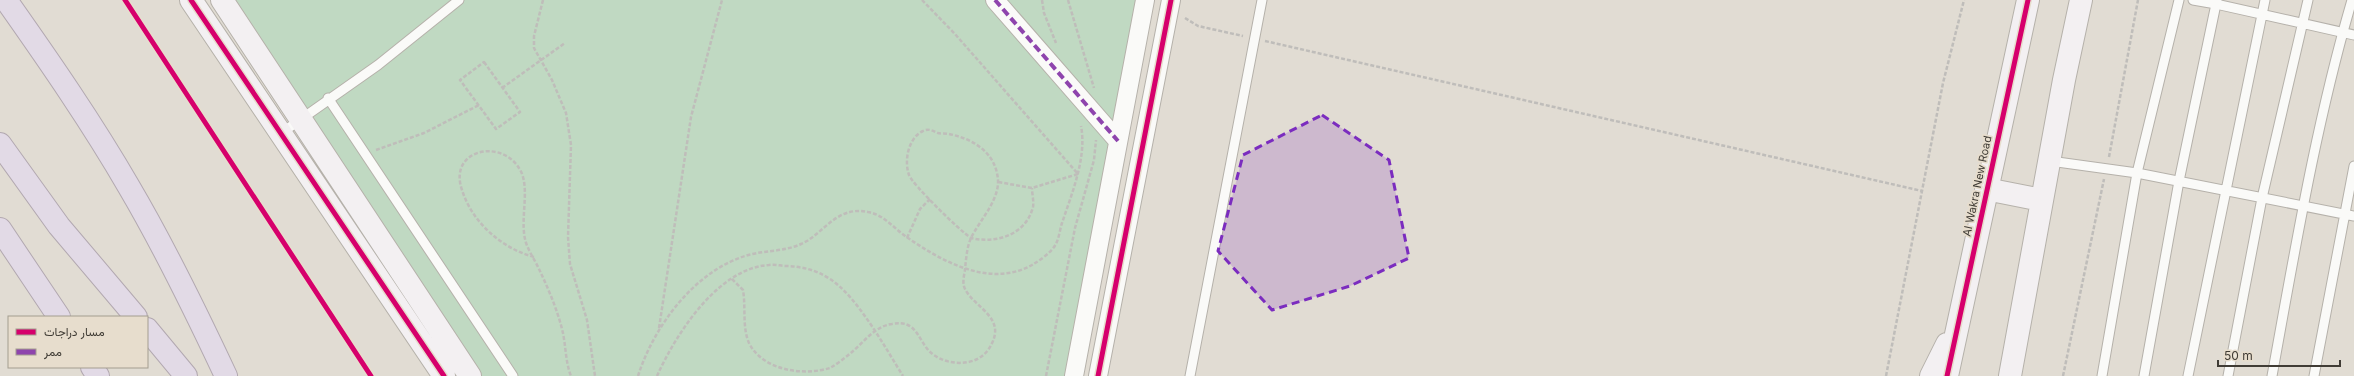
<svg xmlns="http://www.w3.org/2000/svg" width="2354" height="376" viewBox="0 0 2354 376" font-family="Inter,Vazirmatn,sans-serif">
	<rect width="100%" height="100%" fill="#e1dcd3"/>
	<path fill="#c0d9c2" d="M231,0H1138L1065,376H479Z"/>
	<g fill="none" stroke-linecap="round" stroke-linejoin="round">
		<defs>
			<path id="lane" d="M2193,0L2216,4L2217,0
				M328,98L513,376
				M280,134L378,65L459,0
				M2050,161L2137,173L2354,216
				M1190,376L1262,0
				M2102,376L2137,173L2179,0
				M2144,376L2179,181L2216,4L2354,35
				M2188,376L2265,0
				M2228,376L2262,198L2308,0
				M2272,376C2295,250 2316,123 2352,0
				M2314,376L2354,166"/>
			<path id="street" d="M995,0L1118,141
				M1074,376L1145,0
				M1098,376L1171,0"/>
			<path id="secondary" d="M191,0L444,376
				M222,0L470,376
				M1986,189L2042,200
				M1931,376L1947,344
				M1947,376L2028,0
				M2010,376L2064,80L2081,0"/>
			<path id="highway" d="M6,0C49,61 92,123 129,187C165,248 196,312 226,376
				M0,144L59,226L136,317
				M0,229L59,317
				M147,329L186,376
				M92,367L98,376"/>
		</defs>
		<use href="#lane" stroke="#b5b1aa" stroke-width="11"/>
		<use href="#street" stroke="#b5b1aa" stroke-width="20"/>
		<use href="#secondary" stroke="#b5b1aa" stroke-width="24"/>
		<use href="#highway" stroke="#b2a8b0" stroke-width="24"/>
		<path stroke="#bfbdba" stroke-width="2.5" stroke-dasharray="4 2" stroke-linecap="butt" d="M543,0L534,36V48L552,80L566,113L571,145L568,237L570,264L587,320L595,376
			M922,0L955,34L1078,174L1032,188L998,182
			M1042,0L1044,13L1056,43
			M1068,0L1094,88
			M1185,18L1198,26L1243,36
			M1265,41L1922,191
			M484,62L520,112L496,129L460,80Z
			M502,88L565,43
			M376,150L424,133L479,105
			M2109,157L2138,0
			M907,238L920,209L930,199
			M534,257C501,248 472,222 462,190C448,150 500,138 519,168C531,186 520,216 525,239C527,249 535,260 539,269C548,288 557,309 562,329C566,344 565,361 571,376
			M732,279L743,290C746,307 742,327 749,343C763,371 804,376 830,368C837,364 845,358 852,352C864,342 875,326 892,324C916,319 918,339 929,351C944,366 975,368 988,350C1010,318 975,309 965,289C962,283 964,276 965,270C966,259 967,245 972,236C981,219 999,200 998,180C996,153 974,139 949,134C945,133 941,134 938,133C933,131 929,128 923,131C908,138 904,161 909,175C912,184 961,232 971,238C996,244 1026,235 1033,207C1034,201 1032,194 1032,188
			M659,328L691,117L722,0
			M638,376C654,326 694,272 745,256C763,250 784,252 801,244C823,235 836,205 868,212C885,215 894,229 908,238C943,262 990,288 1032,265C1040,260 1051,253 1056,244C1059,238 1060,229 1062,223C1072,193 1087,157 1081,126
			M657,376C676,334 718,268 769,265C775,264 781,266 787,266C804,267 816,270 830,279C857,296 886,349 903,376
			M1046,376L1075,228L1094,160L1096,140
			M1886,376L1943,83L1964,0
			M2063,376L2104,179"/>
		<use href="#lane" stroke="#fafaf8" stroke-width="9"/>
		<use href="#street" stroke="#fafaf8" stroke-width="18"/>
		<use href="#secondary" stroke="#f3f0f2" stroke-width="22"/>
		<use href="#highway" stroke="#e2dae6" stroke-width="22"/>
		<path stroke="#8e44ad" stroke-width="4" stroke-dasharray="8 4" stroke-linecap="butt" d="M995,0L1118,141"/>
		<defs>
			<path id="cycleway" d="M125,0L371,376
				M191,0L444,376
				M1098,376L1171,0
				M1947,376L2028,0"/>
		</defs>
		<use href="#cycleway" stroke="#e7ddcd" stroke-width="8"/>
		<use href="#cycleway" stroke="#d6006c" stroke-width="5"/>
	</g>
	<path fill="#7b2cbf" fill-opacity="0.2" stroke="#7b2cbf" stroke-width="3" stroke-dasharray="8 5" stroke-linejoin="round" d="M1322,115L1389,160L1409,258L1350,286L1272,310L1218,251L1243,155Z"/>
	<g text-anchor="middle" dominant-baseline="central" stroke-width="3.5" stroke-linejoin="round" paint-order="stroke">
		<g font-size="11" fill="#403c35" stroke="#e7ddcd">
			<text transform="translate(1977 186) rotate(-78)">Al Wakra New Road</text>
		</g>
	</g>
	<rect x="8" y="316" width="140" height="52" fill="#e7ddcd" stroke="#a49d90"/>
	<rect x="16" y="329" width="20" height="6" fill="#d6006c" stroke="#a49d90"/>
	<text x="44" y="336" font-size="12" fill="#403c35">مسار دراجات</text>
	<rect x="16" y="349" width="20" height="6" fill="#8e44ad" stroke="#a49d90"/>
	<text x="44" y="356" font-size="12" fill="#403c35">ممر</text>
	<path d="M2218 360v6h122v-6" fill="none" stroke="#403c35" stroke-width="2"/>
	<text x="2224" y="360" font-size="12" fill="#403c35" stroke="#e7ddcd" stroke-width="3" paint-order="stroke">50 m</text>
</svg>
